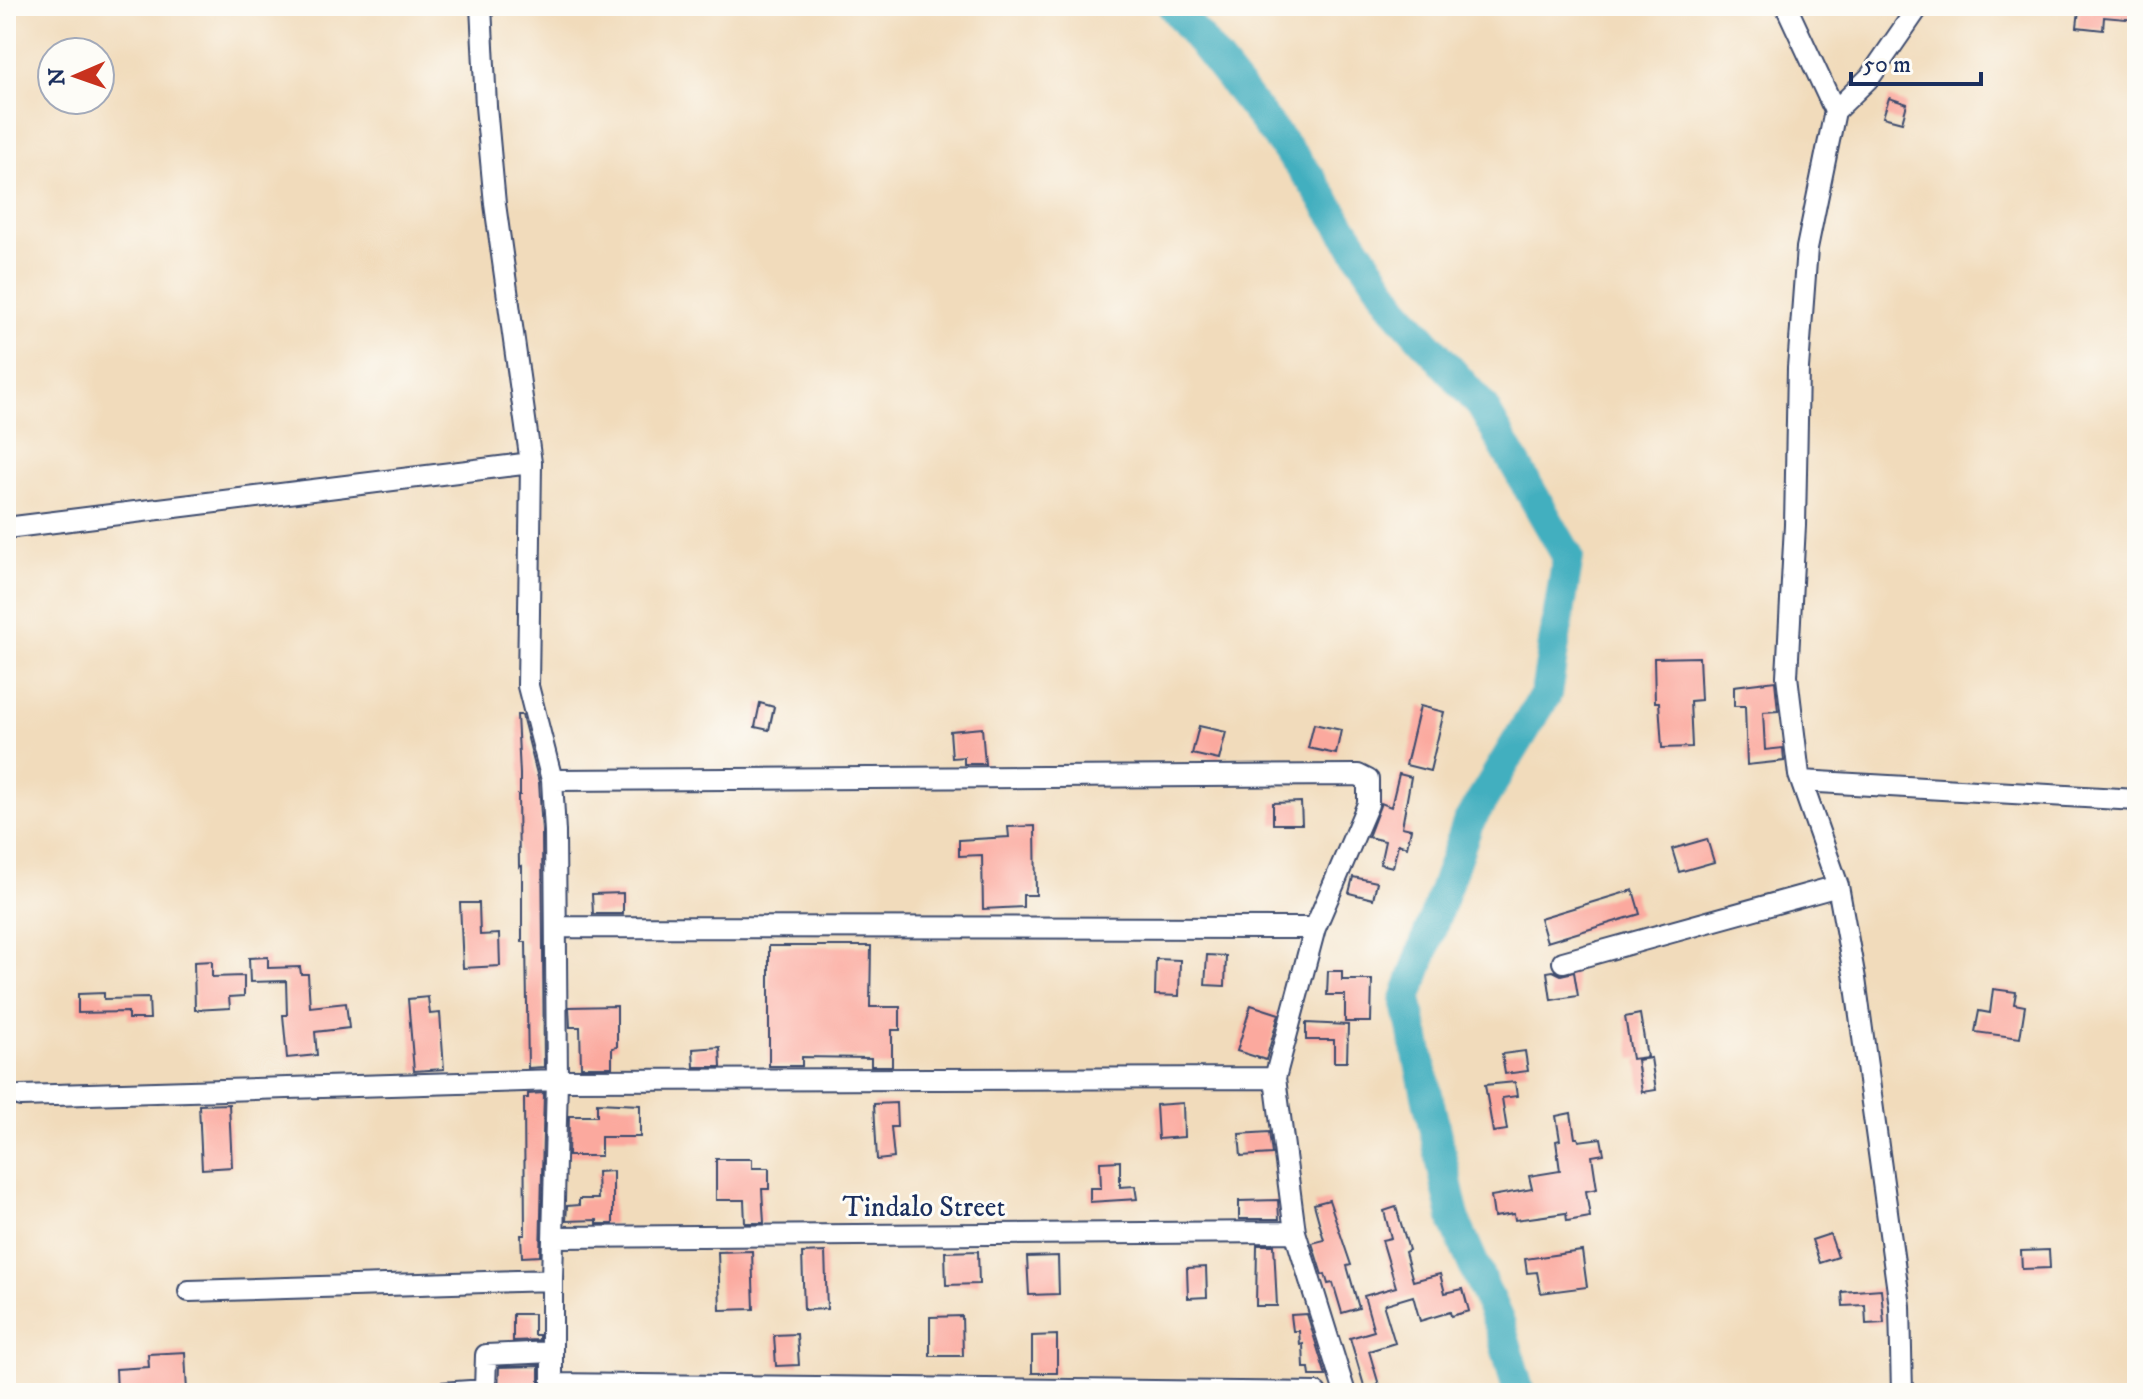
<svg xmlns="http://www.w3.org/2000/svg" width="2143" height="1399" viewBox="0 0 2143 1399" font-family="'IM FELL DW Pica',serif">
	<rect width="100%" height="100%" fill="#fdfcf7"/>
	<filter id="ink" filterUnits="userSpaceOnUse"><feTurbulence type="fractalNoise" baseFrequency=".0125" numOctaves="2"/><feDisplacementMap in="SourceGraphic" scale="16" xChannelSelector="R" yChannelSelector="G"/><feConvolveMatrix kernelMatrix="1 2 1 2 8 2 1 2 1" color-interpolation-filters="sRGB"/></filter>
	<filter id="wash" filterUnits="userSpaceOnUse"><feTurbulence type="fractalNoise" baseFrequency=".006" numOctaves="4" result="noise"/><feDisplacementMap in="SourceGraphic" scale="32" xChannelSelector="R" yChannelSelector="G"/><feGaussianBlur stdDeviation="1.8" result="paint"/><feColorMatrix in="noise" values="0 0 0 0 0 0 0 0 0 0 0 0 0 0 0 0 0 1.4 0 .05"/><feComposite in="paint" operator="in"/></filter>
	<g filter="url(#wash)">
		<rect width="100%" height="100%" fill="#f1dbbb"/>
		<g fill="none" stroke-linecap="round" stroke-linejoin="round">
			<path stroke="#42afbf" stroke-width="32" d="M1173,6L1310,178L1396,309L1482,406L1568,557L1546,694L1468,823L1406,999L1455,1222L1500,1325L1519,1393"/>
		</g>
		<g id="blocks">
			<path fill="#fba99e" d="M2093,6H2137V20L2104,17L2103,30L2077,27L2079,10L2093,12Z
				M1889,98L1907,104L1902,122L1883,117Z
				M1699,657L1701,700L1690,701L1692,747L1662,748L1659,702H1655L1654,658Z
				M1775,681L1778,711L1763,712L1765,750L1783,748L1784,761L1747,765L1745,706H1734V686Z
				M760,703L774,707L769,730L755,727Z
				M1420,706L1444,712L1430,771L1406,765Z
				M517,715H522L539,782L542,832L544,1067L528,1068L526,942H522V866L519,867L518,795H520V774Z
				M1314,724L1341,730L1336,754L1308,748Z
				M1199,726L1226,732L1219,760L1192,754Z
				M982,728L985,764H964V757L952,758L950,731Z
				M1399,774L1411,777L1402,827L1411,829L1407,847L1398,844L1393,867L1380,864L1385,841L1368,837L1381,803L1391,807Z
				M1301,802L1302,824H1273V803Z
				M1035,826L1036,895H1023V907L983,909L982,855L959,856V840L1009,837L1008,827Z
				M1707,839L1714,862L1679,872L1672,849Z
				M1353,877L1377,882L1373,899L1349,893Z
				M1633,890L1640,914L1547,942L1540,918Z
				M623,893V914H593L592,894Z
				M460,903H479L480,935L499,934L500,966L463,968Z
				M769,946H871L870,1007H900V1030H892V1066H871V1058L802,1057V1066H769Z
				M1207,955L1226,956L1225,986L1205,985Z
				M268,957V968L300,967L301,974H308L310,1007L346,1003L349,1028L315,1032L317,1055L287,1058L283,1015H287L286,981L250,982L249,958Z
				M1156,959L1180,960L1179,996L1155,995Z
				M212,961V977L244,976V996L229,997L230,1008L195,1010L194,962Z
				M1328,971H1342V980H1372L1371,1022H1345V995H1327Z
				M1553,971L1561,975L1574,972L1578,996L1551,1000L1547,972Z
				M1993,989L2016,992L2014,1004L2025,1006L2020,1038L1975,1032L1979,1011L1990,1013Z
				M104,993V999L149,998L150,1019H128V1012L78,1013V994Z
				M428,997L430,1014L440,1013L444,1069L414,1071L408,999Z
				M1251,1005L1279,1014L1266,1060L1237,1051Z
				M617,1006V1047L612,1048V1067H581L580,1027H570L569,1007Z
				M1640,1014L1647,1057L1632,1059L1625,1017Z
				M1306,1023L1348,1025L1347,1062H1334V1040H1306Z
				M720,1047L721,1067H694L693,1049Z
				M1525,1051L1528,1071L1505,1074L1502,1054Z
				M1651,1058L1656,1090L1642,1092L1637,1060Z
				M1515,1082L1517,1096L1502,1098L1507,1130L1493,1132L1485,1085Z
				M544,1093L540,1256L522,1257L521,1235H525L524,1098H528V1094Z
				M597,1103L640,1105V1137H601V1156H568L569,1116H597Z
				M896,1103L897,1127H891L894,1158L877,1160L874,1104Z
				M1183,1103L1184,1137L1158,1139L1156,1105Z
				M229,1104L232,1167L202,1169L199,1105Z
				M1571,1113L1575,1138H1578L1579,1141L1601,1138L1604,1154L1592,1156L1597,1189L1586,1191L1590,1217L1567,1221L1566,1213L1515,1220L1514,1214L1494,1217L1491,1196L1532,1189L1529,1176L1560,1171L1556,1141L1560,1140L1556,1116Z
				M1269,1132L1272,1154L1241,1156L1239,1134Z
				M716,1159H752V1168H769V1189H762L764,1223H745L744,1200H716Z
				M1120,1161V1187L1135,1186L1137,1199L1090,1202V1188H1101L1100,1162Z
				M613,1171V1224H597V1220L566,1221L567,1206L579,1205V1199H598L597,1172Z
				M1278,1200L1279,1219H1239V1201Z
				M1329,1200L1351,1265L1347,1266L1359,1308L1342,1313L1333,1283L1328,1284L1325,1274L1322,1275L1312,1243L1324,1240L1314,1204Z
				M1396,1207L1409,1250L1405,1252L1413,1281L1440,1274L1445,1293L1463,1289L1469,1311L1451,1316L1450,1312L1420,1321L1413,1296L1386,1304L1384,1307L1395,1343L1369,1351L1379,1385L1365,1389L1350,1338L1374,1331L1364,1296L1396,1287L1382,1240L1391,1238L1384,1211Z
				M1830,1234L1838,1257L1820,1263L1812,1240Z
				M1257,1245H1274L1277,1306H1256Z
				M2049,1250L2050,1268L2022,1269L2021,1251Z
				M752,1251L754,1309L720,1310L718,1252Z
				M978,1251L979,1284L946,1285L945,1252Z
				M1582,1251L1587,1287L1541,1293L1537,1272L1527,1273L1525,1259Z
				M825,1252L827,1309L804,1310L802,1253Z
				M1058,1256L1059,1294L1029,1295L1027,1257Z
				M1206,1267L1207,1297L1188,1298L1187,1268Z
				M1881,1289L1884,1323L1866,1324L1865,1305L1843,1306L1842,1292Z
				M513,1314H534V1335H539V1340L513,1341Z
				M1307,1314L1326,1376H1310L1309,1368H1304L1303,1344L1300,1345L1299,1331H1293L1291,1315Z
				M962,1316L963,1356H930V1317Z
				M797,1334L799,1365L776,1366L774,1335Z
				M1057,1335V1373H1032V1336Z
				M185,1352L187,1393H117L116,1369L149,1367L148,1354Z
				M539,1366V1393H498L499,1367Z"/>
		</g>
	</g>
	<g filter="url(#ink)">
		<use href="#blocks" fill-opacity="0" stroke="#3b496c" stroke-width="2"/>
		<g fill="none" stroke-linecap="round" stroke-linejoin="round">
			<defs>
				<path id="minor" d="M481,6L486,106L495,204L531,463L528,686L552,780L555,832L557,1080L552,1280V1393
					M1786,6L1835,111L1807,248L1798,368L1795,525L1787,676L1799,775L1838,886L1855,979L1900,1306L1902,1393
					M1835,111L1870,77L1919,6
					M6,528L531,463
					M552,780L1358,775L1368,780V804L1315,928L1275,1078L1295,1232L1345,1393
					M1801,781L2137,800
					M558,927L1315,928
					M1563,962L1838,886
					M21,1096L557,1080L1275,1078
					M554,1237L1295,1232
					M189,1291L552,1280
					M552,1384L1316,1393
					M441,1393L485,1390L486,1355L552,1352"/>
			</defs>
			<use href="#minor" stroke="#3b496c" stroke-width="24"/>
			<use href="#minor" stroke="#fff" stroke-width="20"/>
		</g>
	</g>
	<g text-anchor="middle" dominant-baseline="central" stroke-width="6" stroke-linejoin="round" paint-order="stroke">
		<g font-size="28" fill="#1b2f5e" stroke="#fdfcf7">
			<text x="924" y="1207">Tindalo Street</text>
		</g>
	</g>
	<rect width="2143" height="1399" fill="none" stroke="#fdfcf7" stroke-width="32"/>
	<g transform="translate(76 76) rotate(268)"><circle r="38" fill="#fdfcf7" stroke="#a3aaba" stroke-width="2"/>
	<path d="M0-6L14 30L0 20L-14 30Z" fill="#c8321e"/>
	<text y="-12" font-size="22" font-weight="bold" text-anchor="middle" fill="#1b2f5e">N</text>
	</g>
	<path d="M1851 72v12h130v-12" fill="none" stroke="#1b2f5e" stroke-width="4"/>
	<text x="1863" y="72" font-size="24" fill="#1b2f5e" stroke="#fdfcf7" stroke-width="6" paint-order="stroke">50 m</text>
</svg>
